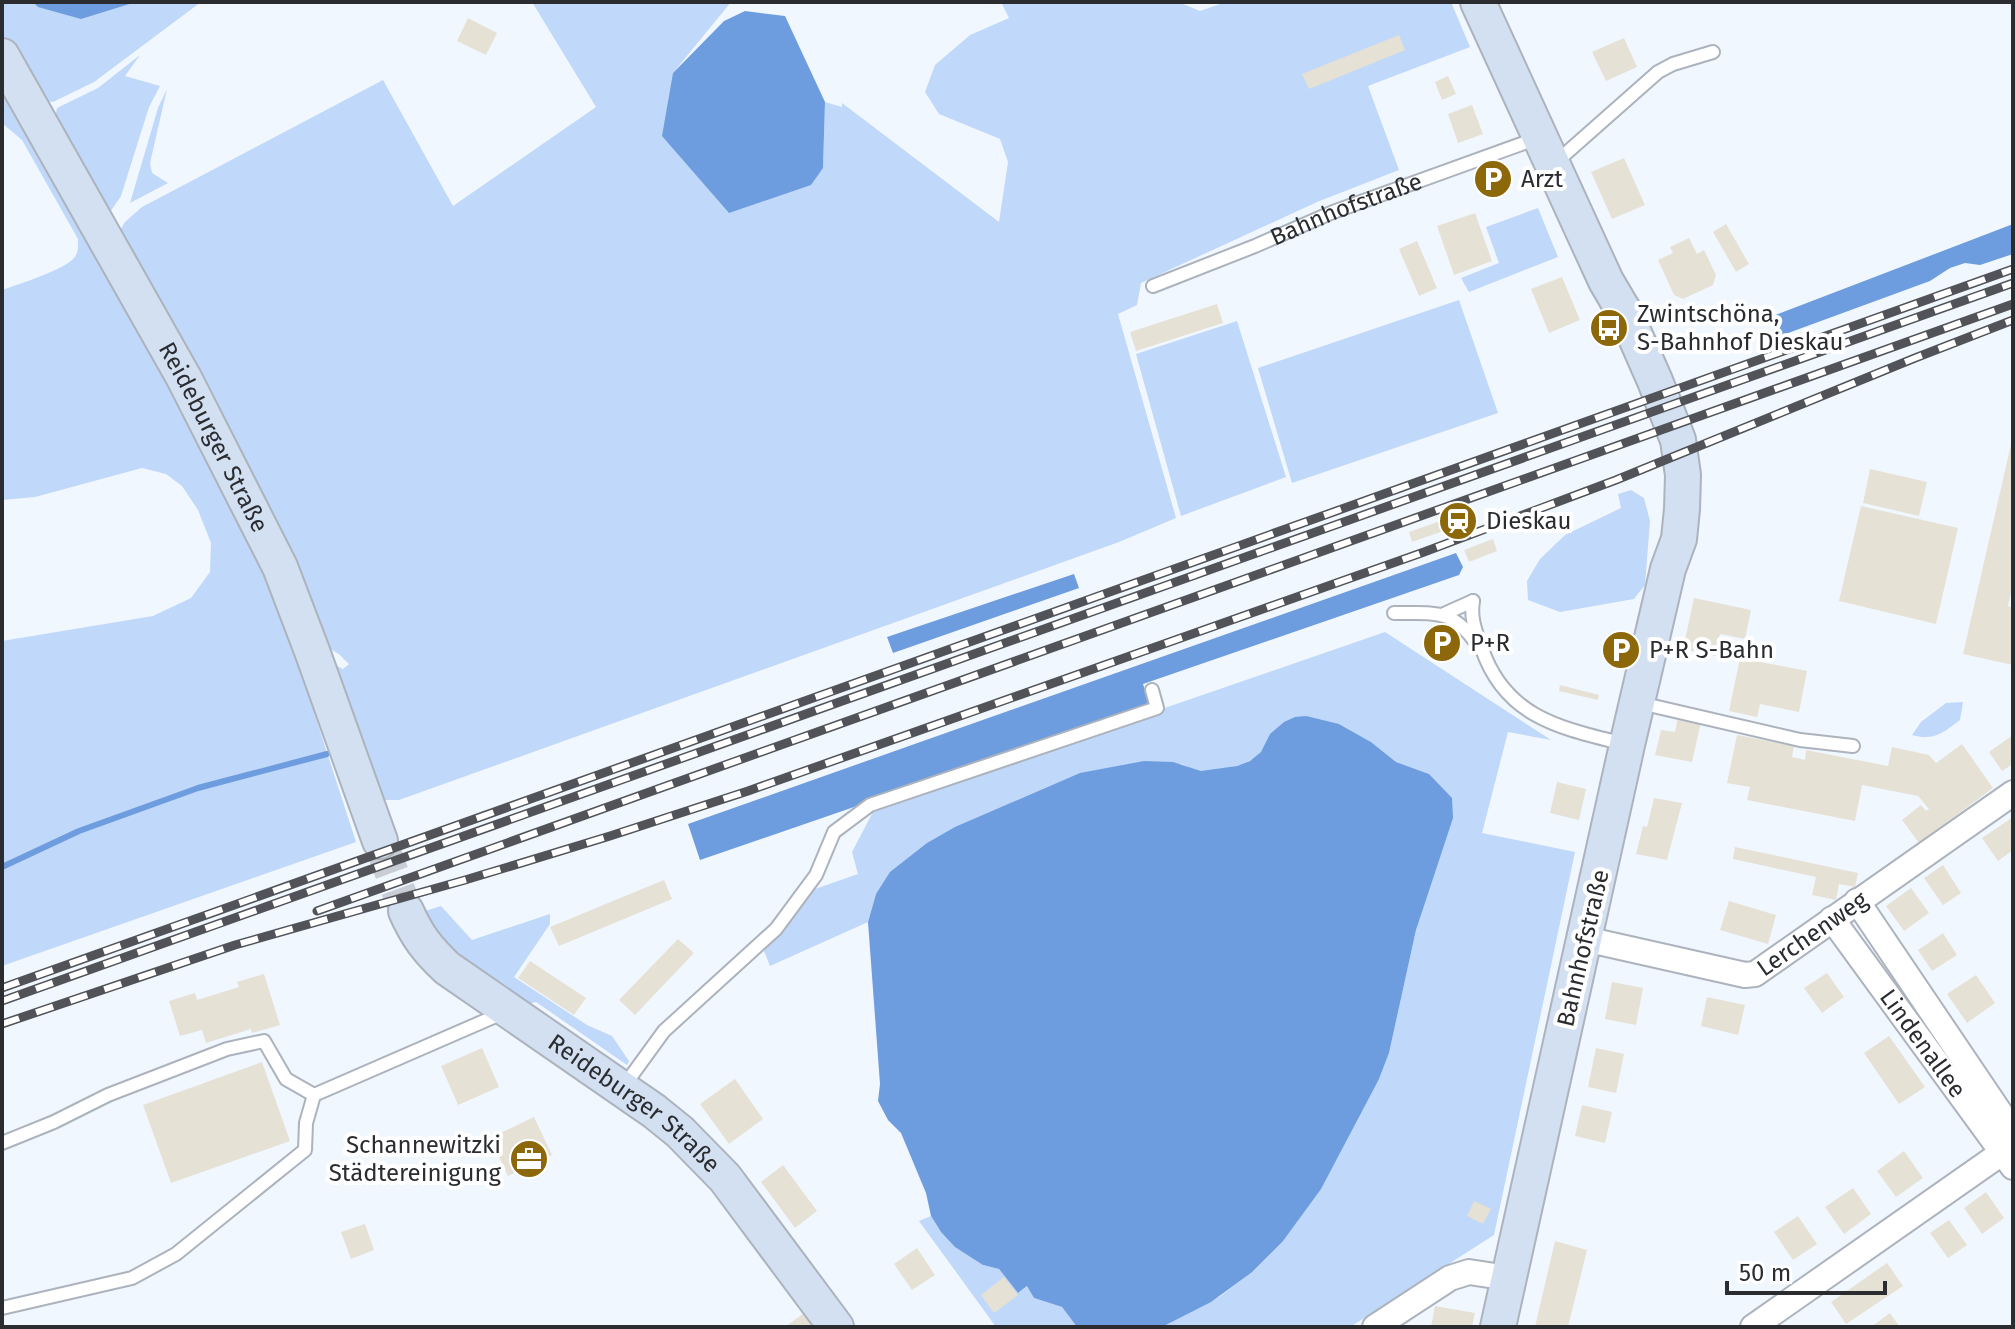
<svg xmlns="http://www.w3.org/2000/svg" width="2015" height="1329" viewBox="0 0 2015 1329" font-family="'Fira Sans',sans-serif">
	<rect width="100%" height="100%" fill="#f1f7ff"/>
	<path fill="#c0d8f9" d="M2,2H201L94,82L53,102L39,100L2,34Z
		M532,2H731L673,73L823,168L825,102L842,107V103L999,222L1008,162L1000,139L939,114L925,92L935,65L970,35L1009,18L1001,2H1178L1200,11L1226,2H1451L1470,47L1368,86L1399,170L1317,202L1141,283L1137,305L1118,314L1176,518L1119,542L399,800H377L327,661L343,669L349,664L340,655L321,643L285,539L190,358L117,235L125,222L142,207L383,80L453,206L596,107Z
		M140,55L125,76L160,86L149,107L121,196L108,215L53,126L57,108L98,88Z
		M2,80L105,265L283,600L272,594L298,663L356,842L2,966V641L153,616L191,598L210,572L211,543L198,510L182,486L166,474L142,468L35,497L2,500V290C19,284 64,270 74,258C79,252 78,246 78,239L22,140L2,123Z
		M167,89L150,163L152,173L168,183L130,203L158,108Z
		M1538,208L1558,257L1469,292L1461,278L1499,263L1486,227Z
		M1459,300L1498,413L1292,483L1258,368Z
		M1237,321L1286,477L1181,516L1136,354Z
		M1631,490L1644,498L1650,521L1645,585L1634,599L1560,612L1528,600L1527,581L1540,559L1565,535L1621,508L1618,494Z
		M1385,632L1551,740L1508,732L1482,833L1575,852L1494,1235L1350,1327H1162L1219,1297L1251,1273L1379,1079L1389,1053L1416,930L1432,878L1429,774L1396,762L1371,742L1339,724L1270,734C1267,740 1265,747 1261,752C1250,766 1217,772 1200,771C1193,770 1188,767 1182,764L876,894L868,922L770,966L764,951L815,889L858,874L852,852L875,808Z
		M1963,702L1960,720C1943,733 1934,741 1912,735L1921,722L1946,703Z
		M441,906L472,940L550,914V924L514,977L587,1025L612,1036L629,1061L627,1065L536,1002L524,1005L447,948L422,912Z
		M931,1216L941,1232L983,1265L999,1269L1018,1293L1028,1286L1034,1298L1062,1307L1077,1327H996L919,1221Z"/>
	<path fill="#6e9ddf" d="M33,2H136L81,19L38,7Z
		M745,11L785,16L825,102L823,168L811,185L729,213L662,136L673,73L724,21Z
		M2013,224V254L1980,265L1965,263L1950,268L1930,281L1780,336L1773,316Z
		M1456,553L1463,567L1459,575L1143,684L1150,705L700,860L688,824Z
		M1074,574L1079,588L893,653L887,637Z
		M1306,716L1339,724L1371,742L1396,762L1429,774L1452,798L1453,818L1416,930L1389,1053L1379,1079L1321,1189L1283,1241L1251,1273L1211,1302L1162,1327H1077L1062,1307L1034,1298L1027,1286L1018,1293L999,1269L983,1265L955,1247L941,1232L931,1216L926,1193L901,1133L888,1120L878,1101L880,1084L868,922L876,894L890,872L927,843L955,827L1080,773L1144,761L1173,762L1201,771L1237,766L1250,761L1261,752L1270,734L1284,722L1295,717Z"/>
	<g fill="none" stroke-linecap="round" stroke-linejoin="round">
		<path stroke="#6e9ddf" stroke-width="6" d="M2,867L79,831L198,788L327,754"/>
	</g>
	<path fill="#e6e1d5" d="M468,18L497,33L486,55L457,41Z
		M1399,35L1405,50L1309,89L1302,74Z
		M1624,38L1637,67L1606,81L1592,52Z
		M1448,76L1456,94L1442,100L1435,82Z
		M1472,105L1483,134L1458,143L1448,114Z
		M1624,158L1645,205L1612,219L1591,172Z
		M1475,213L1492,261L1454,275L1437,226Z
		M1726,224L1749,264L1736,272L1713,232Z
		M1689,238L1697,254L1704,250L1716,275L1713,285L1683,299L1674,295L1658,260L1673,253L1670,247Z
		M1417,241L1437,288L1419,296L1399,249Z
		M1562,277L1580,320L1549,333L1531,289Z
		M1217,304L1223,323L1136,351L1130,332Z
		M2012,440L2013,583L2008,606L2013,608V665L1963,654Z
		M1870,469L1927,482L1919,516L1863,503Z
		M1861,506L1958,528L1936,624L1839,601Z
		M1446,519L1449,529L1412,542L1409,532Z
		M1493,539L1497,551L1469,562L1464,550Z
		M1694,598L1751,610L1745,639L1720,634L1716,656L1683,649Z
		M1740,658L1807,671L1799,712L1760,704L1757,717L1729,711Z
		M1560,685L1599,695L1598,700L1559,691Z
		M1678,717L1701,722L1692,762L1655,755L1661,730L1675,732Z
		M1737,735L1794,746L1792,757L1805,760L1806,750L1888,766L1892,747L1929,755L1936,763L1962,744L1993,788L1919,843L1902,820L1921,805L1926,811L1929,809L1918,796L1862,785L1855,821L1747,800L1750,787L1727,783Z
		M2013,735V764L2002,771L1989,752Z
		M1557,782L1586,789L1579,820L1550,813Z
		M1654,798L1682,803L1667,860L1636,854L1643,826L1647,827Z
		M2013,817V850L1998,861L1982,838Z
		M1735,847L1858,873L1855,887L1839,884L1836,900L1812,895L1816,877L1733,859Z
		M1943,865L1961,893L1943,905L1924,878Z
		M664,880L672,899L559,946L550,927Z
		M1911,888L1929,913L1904,931L1886,906Z
		M1729,901L1776,915L1768,944L1720,930Z
		M1943,933L1957,955L1932,971L1918,950Z
		M678,939L694,953L635,1015L619,1000Z
		M530,961L586,998L574,1015L518,978Z
		M1827,973L1844,997L1822,1013L1804,988Z
		M264,974L280,1025L252,1033L251,1029L206,1043L202,1030L180,1036L169,1001L195,993L197,1000L239,987L237,982Z
		M1976,975L1995,1003L1967,1023L1947,994Z
		M1612,982L1643,988L1636,1025L1605,1019Z
		M1707,997L1745,1005L1738,1035L1701,1026Z
		M1889,1036L1925,1087L1899,1104L1864,1053Z
		M482,1048L499,1087L458,1105L441,1066Z
		M1596,1048L1624,1054L1616,1093L1588,1087Z
		M262,1062L290,1141L171,1183L143,1105Z
		M735,1079L763,1119L729,1144L700,1104Z
		M1582,1105L1612,1112L1605,1143L1575,1136Z
		M534,1117L552,1155L508,1176L490,1138Z
		M1904,1151L1923,1178L1896,1197L1877,1171Z
		M783,1165L817,1211L795,1228L761,1182Z
		M1853,1188L1871,1214L1844,1234L1825,1207Z
		M1986,1192L2004,1218L1982,1234L1964,1208Z
		M1474,1201L1491,1209L1483,1224L1467,1216Z
		M1798,1216L1817,1244L1793,1260L1774,1232Z
		M1949,1220L1967,1245L1948,1258L1930,1233Z
		M365,1224L374,1250L351,1259L341,1232Z
		M1555,1241L1587,1250L1568,1327H1535Z
		M917,1248L935,1275L912,1290L894,1264Z
		M1887,1263L1903,1286L1846,1324L1831,1302Z
		M1004,1277L1018,1295L994,1313L981,1295Z
		M1435,1306L1475,1313L1472,1327H1431Z
		M804,1313L814,1327H785Z
		M1890,1313L1900,1327H1871Z"/>
	<g fill="none" stroke-linecap="round" stroke-linejoin="round">
		<path stroke="#c9ced6" stroke-width="34" stroke-dasharray="34 17" stroke-linecap="butt" d="M380,841L406,911"/>
		<defs>
			<g id="lane">
				<path d="M1555,163L1658,72L1673,64L1713,52"/>
				<path id="s1" d="M1153,286L1255,246L1333,212L1538,138"/>
				<path d="M1473,601C1470,619 1476,632 1482,649C1506,718 1561,728 1624,744"/>
				<path d="M1394,613C1433,614 1451,607 1476,643"/>
				<path d="M1444,614L1473,601"/>
				<path d="M1640,703L1800,740L1853,746"/>
				<path d="M624,1086L664,1031L776,929L816,875L834,832L870,805L1157,708L1152,690"/>
				<path d="M2,1143L54,1122L108,1095L227,1049L264,1041L286,1079L314,1095L505,1012"/>
				<path d="M2,1308L132,1278L176,1254L305,1150L306,1123L314,1095"/>
			</g>
			<g id="street">
				<path d="M1857,901L2013,1132"/>
				<path id="s2" d="M1832,919L2013,1167"/>
				<path id="s3" d="M1585,939L1745,975L1755,974L2013,793"/>
				<path d="M1375,1327L1450,1278L1469,1272L1508,1278"/>
				<path d="M1753,1327L2013,1145"/>
			</g>
			<g id="secondary">
				<path d="M1478,2L1606,281L1626,315L1655,381L1678,440L1683,475L1682,509L1679,539L1668,569L1627,745L1498,1327"/>
				<path id="s4" d="M2,56L184,378L280,567L312,651L380,841"/>
				<path id="s5" d="M406,911C417,936 427,949 447,968L654,1111L680,1132L725,1178L836,1327"/>
			</g>
		</defs>
		<use href="#lane" stroke="#acb3bd" stroke-width="16"/>
		<use href="#street" stroke="#acb3bd" stroke-width="28"/>
		<use href="#secondary" stroke="#acb3bd" stroke-width="38"/>
		<use href="#lane" stroke="#fff" stroke-width="12"/>
		<use href="#street" stroke="#fff" stroke-width="24"/>
		<use href="#secondary" stroke="#d3e0f1" stroke-width="34"/>
		<defs>
			<path id="rail" d="M317,911L2013,304
				M2,988L2013,269
				M2,1001L2013,283
				M2,1024L235,945L465,880L610,836L748,791L1424,552L1616,480L1915,358L2013,320"/>
		</defs>
		<use href="#rail" stroke="#515358" stroke-width="9"/>
		<use href="#rail" stroke="#fff" stroke-width="6" stroke-dasharray="18" stroke-linecap="butt"/>
	</g>
	<defs>
		<symbol id="parking-disc" viewBox="-11 -11 22 22"><circle r="9.5" fill="#8d680a" stroke="#fff"/><path d="M-3.5-5.5H1a3.5 3.5 0 0 1 0 7H-1V5.5H-3.5ZM-1-3.4V-.6H.8a1.4 1.4 0 0 0 0-2.8Z" fill="#fff"/></symbol>
		<symbol id="bus-disc" viewBox="-11 -11 22 22"><circle r="9.5" fill="#8d680a" stroke="#fff"/><path d="M-5-6H5V4H4V6H2V4H-2V6H-4V4H-5ZM-3.5-4V0h7V-4ZM-3.5 1.2v1.5H-2V1.2ZM2 1.2v1.5H3.5V1.2Z" fill="#fff"/></symbol>
		<symbol id="station-disc" viewBox="-11 -11 22 22"><circle r="9.5" fill="#8d680a" stroke="#fff"/><path d="M-3-6H3Q5-6 5-4V2Q5 4 3 4L4.5 6H3L1.5 4h-3L-3 6H-4.5L-3 4Q-5 4-5 2V-4Q-5-6-3-6ZM-3.5-4v3h7v-3ZM-3.5 1v1.5H-2V1ZM2 1v1.5H3.5V1Z" fill="#fff"/></symbol>
		<symbol id="office-disc" viewBox="-11 -11 22 22"><circle r="9.5" fill="#8d680a" stroke="#fff"/><path d="M-6-3h4V-5.5h4V-3h4V5H-6ZM-1-4.5V-3h2v-1.5ZM-6 0V1H6V0Z" fill="#fff"/></symbol>
	</defs>
	<g fill-rule="evenodd">
		<use href="#parking-disc" x="1471" y="157" width="44" height="44"/>
		<use href="#bus-disc" x="1587" y="306" width="44" height="44"/>
		<use href="#station-disc" x="1436" y="499" width="44" height="44"/>
		<use href="#parking-disc" x="1420" y="621" width="44" height="44"/>
		<use href="#parking-disc" x="1599" y="628" width="44" height="44"/>
		<use href="#office-disc" x="507" y="1137" width="44" height="44"/>
	</g>
	<g text-anchor="middle" dominant-baseline="central" stroke-width="8" stroke-linejoin="round" paint-order="stroke">
		<g font-size="24" fill="#2a2c30" stroke="#fff" text-anchor="start">
			<text x="1521" y="179">Arzt</text>
			<text x="1637" y="314">Zwintschöna,<tspan x="1637" dy="28">S-Bahnhof Dieskau</tspan></text>
			<text x="1486" y="521">Dieskau</text>
			<text x="1470" y="643">P+R</text>
			<text x="1649" y="650">P+R S-Bahn</text>
			<text x="501" y="1145" text-anchor="end">Schannewitzki<tspan x="501" dy="28">Städtereinigung</tspan></text>
		</g>
		<g font-size="24" fill="#2a2c30" stroke="#fff">
			<text stroke="none"><textPath href="#s1" startOffset="208">Bahnhofstraße</textPath></text>
			<text stroke="none"><textPath href="#s4" startOffset="436">Reideburger Straße</textPath></text>
			<text stroke="none"><textPath href="#s3" startOffset="244">Lerchenweg</textPath></text>
			<text transform="translate(1583 948) rotate(-77)">Bahnhofstraße</text>
			<text stroke="none"><textPath href="#s2" startOffset="154">Lindenallee</textPath></text>
			<text stroke="none"><textPath href="#s5" startOffset="302">Reideburger Straße</textPath></text>
		</g>
	</g>
	<rect width="2015" height="1329" fill="none" stroke="#2a2c30" stroke-width="8"/>
	<path d="M1727 1281v12h158v-12" fill="none" stroke="#2a2c30" stroke-width="4"/>
	<text x="1739" y="1281" font-size="24" fill="#2a2c30" stroke="#ffffff" stroke-width="6" paint-order="stroke">50 m</text>
</svg>
